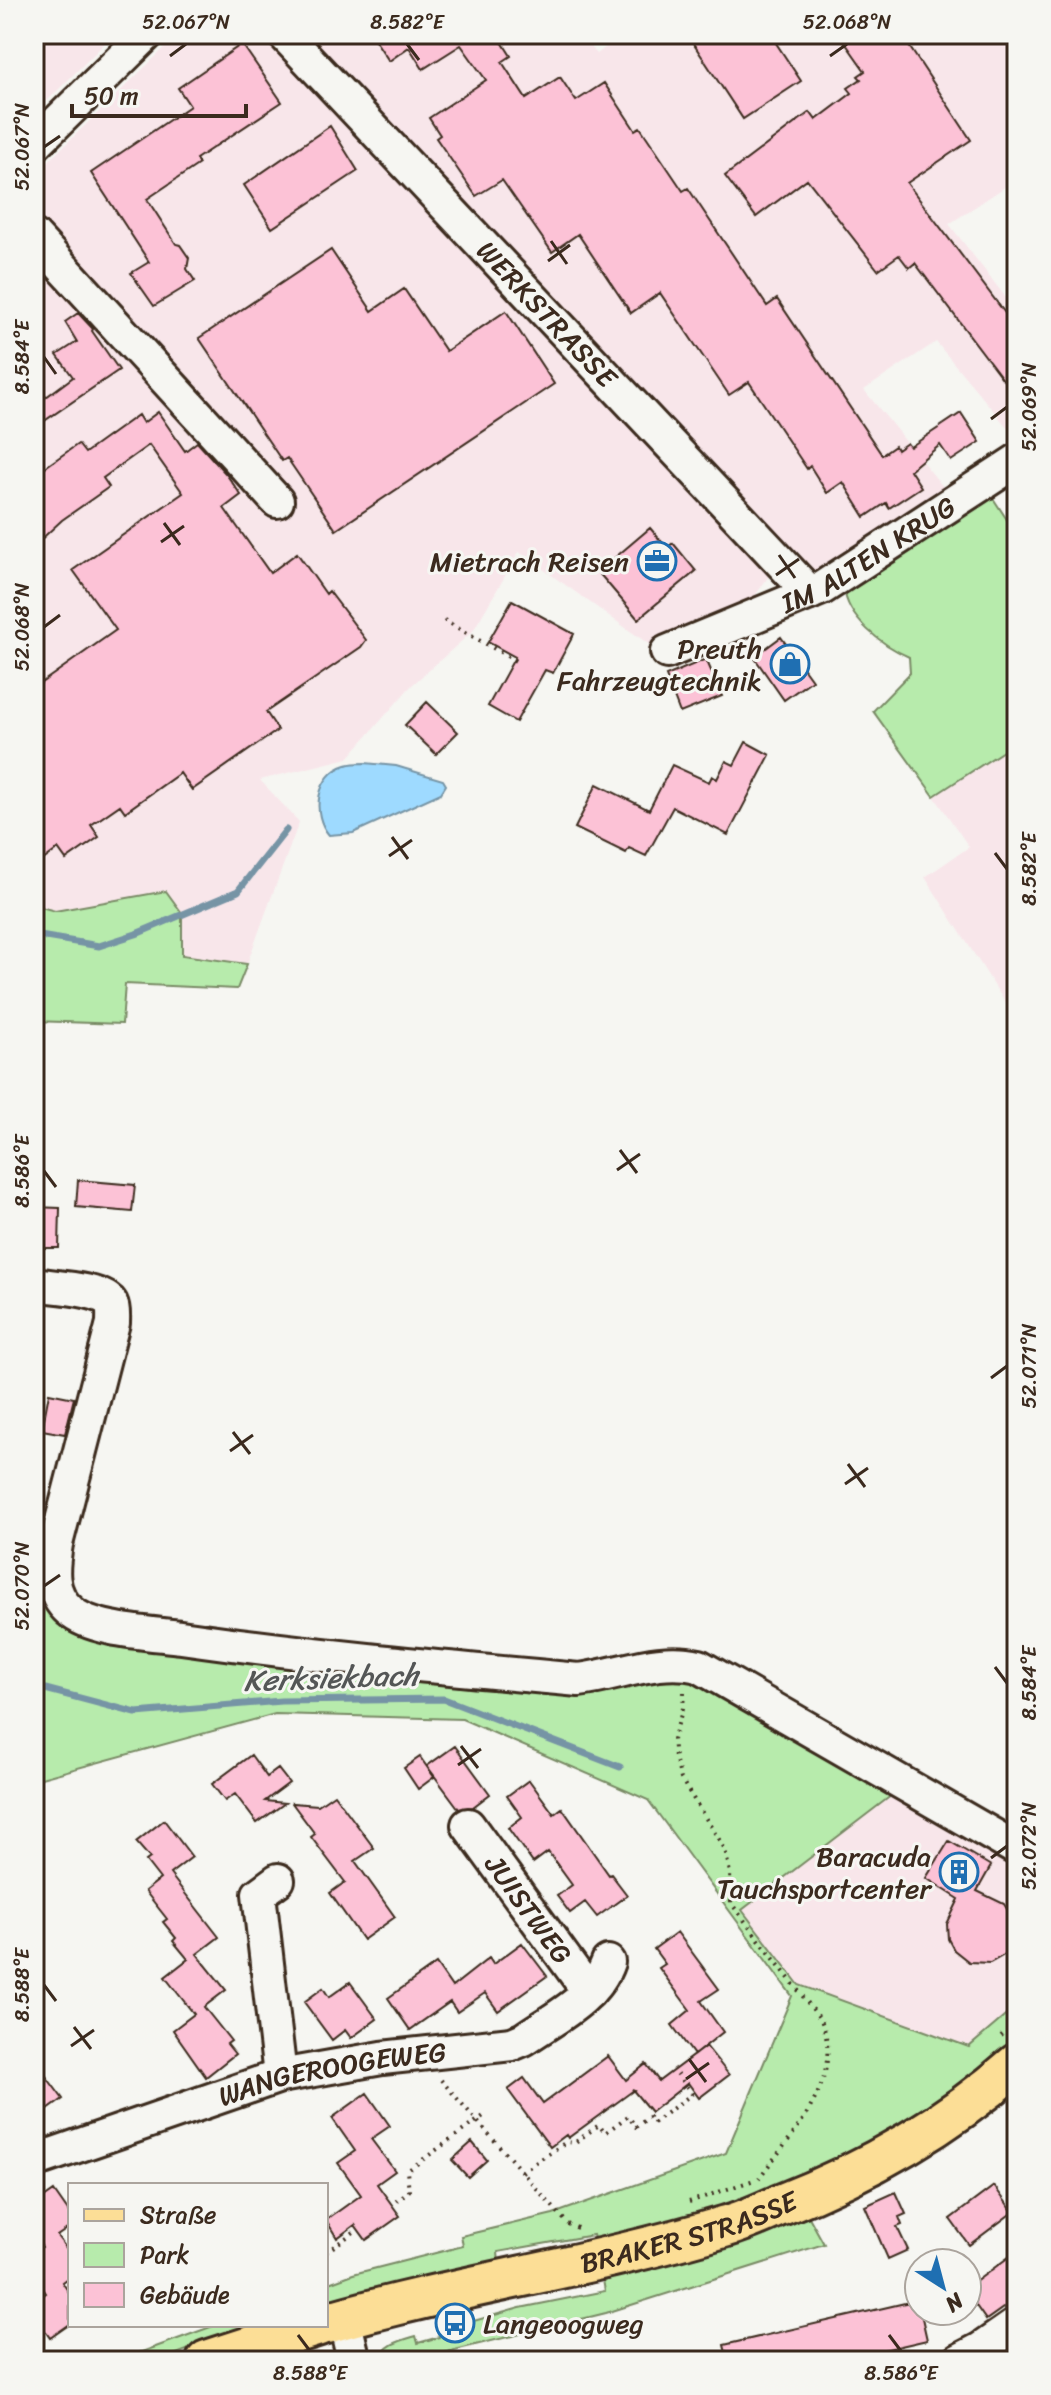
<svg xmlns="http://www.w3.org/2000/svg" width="1051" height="2395" viewBox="0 0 1051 2395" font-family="Sriracha,sans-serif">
	<rect width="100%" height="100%" fill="#f6f6f2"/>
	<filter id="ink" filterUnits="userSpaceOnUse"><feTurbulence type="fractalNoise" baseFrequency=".0125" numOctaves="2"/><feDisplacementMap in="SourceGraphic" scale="16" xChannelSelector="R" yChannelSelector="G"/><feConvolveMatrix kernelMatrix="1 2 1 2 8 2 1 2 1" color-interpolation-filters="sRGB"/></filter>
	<g filter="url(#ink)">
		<path fill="#f8e6ea" d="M34,34H114L34,114Z
			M179,34H273L773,570L741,616L657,650L519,552L473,631L411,686L348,758L260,780L299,822L247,964L182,955V913L166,891L55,911L34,905V546L52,529L34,511V175Z
			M299,34H581L597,54L622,34H1017V179L949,224L1017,312V439L936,342L864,390L948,493L820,572L806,569Z
			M1017,742V1021L925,877L969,847L934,796Z
			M900,1789L1017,1858V2005L969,2047L799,1985L742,1910Z"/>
		<path fill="#b7ebac" stroke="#798a65" stroke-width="2" d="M989,492L1017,535V742L934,796L873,711L910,673L909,657C882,645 847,619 844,588Z
			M166,891L182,913V955L247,964L237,989L125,984L122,1024L34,1021V905L55,911Z
			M34,1521L55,1525L54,1602L276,1656L677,1668L900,1789L742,1910L799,1985L969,2047L1017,2006V2045L932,2111L771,2193L667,2224L595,2242L593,2235L498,2252L499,2263L385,2286L326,2301V2284L353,2274L463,2246L461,2236L553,2214L726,2153L792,1996L648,1800L462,1719L275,1714L34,1780Z
			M809,2217L824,2244L606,2313L410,2361H378C385,2344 399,2341 416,2336L418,2343L439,2337L438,2331L520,2308L605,2291L603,2280L718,2247Z
			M216,2325H253L158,2361H117Z"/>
		<path fill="#9edaff" stroke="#7694a5" stroke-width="2" d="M365,763L396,766L443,780L446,785L441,793L353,833L329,835C311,814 316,774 346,765C352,763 359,763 365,763Z"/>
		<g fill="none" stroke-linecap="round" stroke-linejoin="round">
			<path stroke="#7694a5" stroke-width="7" d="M34,935L99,946L136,934L238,891L286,830
				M34,1686L136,1713L281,1701L444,1699L620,1767"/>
		</g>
		<path fill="#fcc2d6" stroke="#3b2a1e" stroke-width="2" d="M371,34H497L511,56L502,62L526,99L560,77L576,101L604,83L635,130L640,127L683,191L688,188L767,306L777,299L882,455L895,446L897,450L907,443L910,447L961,413L980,442L951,461L940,445L910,470L921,487L889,508L886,503L865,517L843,482L827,493L810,466L807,469L749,382L729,395L660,293L631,313L578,234L552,252L502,180L476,196L436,138L440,135L429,118L486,80L461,45L423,69L409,47L389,61Z
			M687,34H770L801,81L743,119Z
			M839,34H901L971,140L907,183L1017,329V398L915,263L909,268L899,255L878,270L807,179L756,217L725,176L810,112L816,120L852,93L848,88L861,79L858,76L865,71Z
			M242,44L282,102L196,159L199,164L147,199L176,244L180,245L189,258L187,269L195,281L154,306L131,273L149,262L91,173L190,106L178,88Z
			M330,126L358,171L272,228L244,185Z
			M331,250L372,311L404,289L446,351L506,311L554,384L336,530L287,458L282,461L199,338Z
			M78,313L93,329L92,331L119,370L34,428V406L73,377L57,355L77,342L65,322Z
			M158,412L185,451L197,442L226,474L241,495L224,508L270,573L297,553L326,594L329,591L366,640L361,647L266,712L278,730L192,790L180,773L125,812L120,805L91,825L99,837L66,860L58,849L43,860L34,847V688L116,630L73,570L183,493L149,445L103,478L109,487L62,520L34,546V475L78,444L85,453L138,415L143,423Z
			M650,528L667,548L673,543L696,571L638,619L598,572Z
			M512,600L574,634L553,673L545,670L516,722L488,706L515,657L488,642Z
			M781,637L812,680L784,700L754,657Z
			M706,659L722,696L680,713L666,676Z
			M427,702L458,732L436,754L405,725Z
			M746,742L770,755L728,835L673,807L646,856L629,848L626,853L575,828L597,784L649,810L672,765L709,782L712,776L717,779L726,761L734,765Z
			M78,1180L135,1185L132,1212L76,1207Z
			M34,1207L60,1208L59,1248H34Z
			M49,1393L74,1398L65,1434L42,1430Z
			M455,1746L490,1794L473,1807L459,1809L427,1766Z
			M251,1755L267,1777L278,1769L289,1783L265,1801L285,1803L257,1823L235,1794L225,1801L212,1784Z
			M420,1757L434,1777L418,1789L404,1768Z
			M529,1780L554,1814L562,1808L609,1875L611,1874L627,1895L597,1917L585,1902L570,1913L557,1896L572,1885L548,1852L533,1863L508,1828L522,1817L507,1796Z
			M334,1794L374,1848L355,1861L395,1917L363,1940L330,1893L345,1882L311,1837L315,1834L292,1803L318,1805Z
			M164,1820L192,1857L170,1874L219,1937L197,1954L226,1990L204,2007L231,2041L227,2044L235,2054L206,2077L173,2030L194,2014L165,1977L188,1959L173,1941L176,1938L163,1922L167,1919L145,1891L160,1879L146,1861L150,1858L136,1842Z
			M949,1841L991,1866L977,1891L1004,1904L1013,1919L1015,1933L1011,1946L1004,1955L990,1963L969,1962L954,1950L948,1939L947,1924L959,1899L926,1878Z
			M677,1932L719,1989L701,2001L723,2032L694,2055L672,2025L690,2010L659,1968L665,1964L654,1949Z
			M522,1943L547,1976L498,2011L485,1993L457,2012L450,2002L410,2030L388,1998L436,1964L452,1987L489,1958L493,1964Z
			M350,1982L377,2019L351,2038L345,2030L332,2040L304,2002L323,1988L329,1997Z
			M706,2046L729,2075L699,2098L688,2083L651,2112L632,2089L634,2090L568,2138L566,2135L550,2147L508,2090L524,2078L543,2104L608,2056L626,2080L646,2064L659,2081Z
			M34,2060L63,2099L34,2120Z
			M367,2093L390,2126L371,2139L395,2171L377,2184L400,2216L366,2240L355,2225L337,2238L326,2220L361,2195L338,2163L355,2151L332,2118Z
			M472,2142L487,2160L468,2177L452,2160Z
			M994,2186L1013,2212L969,2245L950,2219Z
			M54,2191L70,2214V2227L57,2236L70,2253V2276L62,2282L70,2294V2324L50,2338L34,2315V2302L46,2293L34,2275V2252L42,2247L34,2235V2205Z
			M896,2192L906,2214L899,2217L902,2225L897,2227L908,2250L888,2259L865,2206Z
			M1017,2251V2298L986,2320L967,2293V2288Z
			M918,2300L927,2340L836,2361H728L724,2345Z"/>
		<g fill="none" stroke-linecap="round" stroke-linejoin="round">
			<defs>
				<g id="minor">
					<path id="s1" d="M284,34L810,593"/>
					<path d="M34,145L147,34"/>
					<path d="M34,236L277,501"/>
					<path id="s2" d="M667,652L822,588L1017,461"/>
					<path d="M34,1284C50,1287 104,1289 111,1303C114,1309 113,1317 113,1323L56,1544C52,1568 49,1593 70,1611C92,1631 151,1633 181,1637C313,1656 446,1668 579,1680C621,1675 657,1656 699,1666L1017,1849"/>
					<path id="s3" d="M468,1825L589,1992"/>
					<path d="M278,1880L259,1894L280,2076"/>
					<path id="s4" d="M34,2161L280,2076L382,2058L512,2044L524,2039C554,2018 596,1998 608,1962"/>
					<path d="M344,2318L354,2361"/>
					<path d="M958,2361L981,2349L1017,2324"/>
				</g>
				<g id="major">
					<path id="s5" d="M326,2323C458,2285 595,2266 727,2226C745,2221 762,2213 778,2206C865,2172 947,2126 1017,2064"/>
					<path d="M207,2361L319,2325"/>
				</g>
			</defs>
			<use href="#minor" stroke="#3b2a1e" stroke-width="38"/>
			<use href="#major" stroke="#3b2a1e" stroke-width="46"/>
			<path stroke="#3b2a1e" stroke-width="4" stroke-dasharray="2 6" stroke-linecap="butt" d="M444,620L519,663
				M684,1692L683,1708L673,1740L675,1758L681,1779L725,1849L730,1873L731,1903L821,2020C846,2080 792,2134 759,2178
				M1001,2036L1017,2022
				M441,2080L568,2224L582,2230
				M522,2172L566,2142L574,2143L599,2125L605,2133L628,2116L636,2127L649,2117L653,2123L692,2094L673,2068
				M396,2201L409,2191L407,2171L485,2115
				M689,2202L757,2179
				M326,2252L354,2232
				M34,2326L39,2334L34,2337"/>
			<use href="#minor" stroke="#f6f6f2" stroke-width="32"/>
			<use href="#major" stroke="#fcde96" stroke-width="40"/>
		</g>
	</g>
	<path fill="none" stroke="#3b2a1e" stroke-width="3" d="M407,44L419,60M170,56L186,44M830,56L847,44M44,147L60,136M551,241L567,264M548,261L570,245M44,357L56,374M991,419L1007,407M164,523L180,545M161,542L184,526M779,555L795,578M776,575L799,559M44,627L60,615M392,837L408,859M995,853L1007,869M389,856L412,840M620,1150L637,1173M617,1170L640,1154M44,1171L56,1187M991,1378L1007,1366M233,1432L250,1454M230,1451L253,1435M848,1464L865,1487M845,1484L868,1468M44,1586L60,1575M995,1667L1007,1683M461,1746L478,1768M458,1765L481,1749M991,1858L1007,1846M44,1985L56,2001M74,2027L91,2049M71,2046L94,2030M689,2059L706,2082M686,2079L709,2063M298,2335L310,2351M889,2335L901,2351"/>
	<defs>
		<symbol id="office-ring" viewBox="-11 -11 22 22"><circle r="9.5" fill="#f6f6f2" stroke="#1f6fb2" stroke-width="1.5"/><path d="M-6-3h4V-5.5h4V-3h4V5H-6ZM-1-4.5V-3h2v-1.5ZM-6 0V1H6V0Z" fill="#1f6fb2"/></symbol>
		<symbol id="shop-ring" viewBox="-11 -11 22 22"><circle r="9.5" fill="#f6f6f2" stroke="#1f6fb2" stroke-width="1.5"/><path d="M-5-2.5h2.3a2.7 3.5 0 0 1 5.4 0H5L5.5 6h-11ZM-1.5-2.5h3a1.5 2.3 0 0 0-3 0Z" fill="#1f6fb2"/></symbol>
		<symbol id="building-ring" viewBox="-11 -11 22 22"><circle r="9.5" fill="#f6f6f2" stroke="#1f6fb2" stroke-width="1.5"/><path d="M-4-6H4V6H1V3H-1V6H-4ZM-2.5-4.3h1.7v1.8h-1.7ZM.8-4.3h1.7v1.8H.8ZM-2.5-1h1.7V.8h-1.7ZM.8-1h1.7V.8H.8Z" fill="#1f6fb2"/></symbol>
		<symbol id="bus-ring" viewBox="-11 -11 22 22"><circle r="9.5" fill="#f6f6f2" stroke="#1f6fb2" stroke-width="1.5"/><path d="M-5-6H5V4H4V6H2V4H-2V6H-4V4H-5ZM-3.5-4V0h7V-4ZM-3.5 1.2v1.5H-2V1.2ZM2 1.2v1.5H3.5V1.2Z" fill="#1f6fb2"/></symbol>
	</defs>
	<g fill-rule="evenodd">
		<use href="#office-ring" x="635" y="539" width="44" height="44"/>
		<use href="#shop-ring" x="768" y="642" width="44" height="44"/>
		<use href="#building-ring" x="937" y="1850" width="44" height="44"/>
		<use href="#bus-ring" x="433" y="2301" width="44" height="44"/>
	</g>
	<g text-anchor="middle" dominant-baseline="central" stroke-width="6" stroke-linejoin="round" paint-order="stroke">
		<g font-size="28" fill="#3b2a1e" stroke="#f6f6f2">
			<text stroke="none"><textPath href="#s1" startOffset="384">WERKSTRASSE</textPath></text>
			<text stroke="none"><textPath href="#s2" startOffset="224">IM ALTEN KRUG</textPath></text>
			<text stroke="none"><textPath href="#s3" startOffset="104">JUISTWEG</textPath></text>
			<text stroke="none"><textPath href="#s4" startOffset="312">WANGEROOGEWEG</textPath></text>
			<text stroke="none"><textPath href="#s5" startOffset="374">BRAKER STRASSE</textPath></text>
		</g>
		<g font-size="28" fill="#3b2a1e" stroke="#f6f6f2" text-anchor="end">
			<text x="629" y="561">Mietrach Reisen</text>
			<text x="762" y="648">Preuth<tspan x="762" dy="32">Fahrzeugtechnik</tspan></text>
			<text x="931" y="1856">Baracuda<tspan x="931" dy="32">Tauchsportcenter</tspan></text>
			<text x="483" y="2323" text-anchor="start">Langeoogweg</text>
		</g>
		<g font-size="30" font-style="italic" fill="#545656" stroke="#f6f6f2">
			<text transform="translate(331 1678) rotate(-2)">Kerksiekbach</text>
		</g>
	</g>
	<rect width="1051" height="2395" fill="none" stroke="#f6f6f2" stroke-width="88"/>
	<rect x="68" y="2183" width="260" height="144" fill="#f6f6f2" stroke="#aba49d" stroke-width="2"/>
	<rect x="84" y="2209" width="40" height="12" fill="#fcde96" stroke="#aba49d" stroke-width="2"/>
	<text x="140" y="2223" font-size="24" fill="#3b2a1e">Straße</text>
	<rect x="84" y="2243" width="40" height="24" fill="#b7ebac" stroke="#aba49d" stroke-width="2"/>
	<text x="140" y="2263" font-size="24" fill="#3b2a1e">Park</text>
	<rect x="84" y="2283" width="40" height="24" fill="#fcc2d6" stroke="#aba49d" stroke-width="2"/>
	<text x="140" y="2303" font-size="24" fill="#3b2a1e">Gebäude</text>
	<g transform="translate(943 2287) rotate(144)"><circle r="38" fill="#f6f6f2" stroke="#aba49d" stroke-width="2"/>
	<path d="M0-6L14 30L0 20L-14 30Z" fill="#1f6fb2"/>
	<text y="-12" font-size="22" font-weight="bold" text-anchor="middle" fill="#3b2a1e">N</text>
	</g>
	<path d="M72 104v12h174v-12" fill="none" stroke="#3b2a1e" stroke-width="4"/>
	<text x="84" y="104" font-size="24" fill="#3b2a1e" stroke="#f6f6f2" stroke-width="6" paint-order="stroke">50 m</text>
	<rect x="44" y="44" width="963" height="2307" fill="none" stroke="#3b2a1e" stroke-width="3"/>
	<g font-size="20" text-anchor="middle" fill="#3b2a1e">
		<text x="186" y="29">52.067°N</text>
		<text x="407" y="29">8.582°E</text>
		<text x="847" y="29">52.068°N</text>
		<text transform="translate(22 147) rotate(-90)" y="7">52.067°N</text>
		<text transform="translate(22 357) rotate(-90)" y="7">8.584°E</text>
		<text transform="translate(1029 407) rotate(-90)" y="7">52.069°N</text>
		<text transform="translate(22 627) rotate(-90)" y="7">52.068°N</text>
		<text transform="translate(1029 869) rotate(-90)" y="7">8.582°E</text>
		<text transform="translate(22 1171) rotate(-90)" y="7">8.586°E</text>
		<text transform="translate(1029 1366) rotate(-90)" y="7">52.071°N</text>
		<text transform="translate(22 1586) rotate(-90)" y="7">52.070°N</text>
		<text transform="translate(1029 1683) rotate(-90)" y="7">8.584°E</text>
		<text transform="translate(1029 1846) rotate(-90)" y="7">52.072°N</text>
		<text transform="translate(22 1985) rotate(-90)" y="7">8.588°E</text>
		<text x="310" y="2380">8.588°E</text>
		<text x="901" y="2380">8.586°E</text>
	</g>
</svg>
